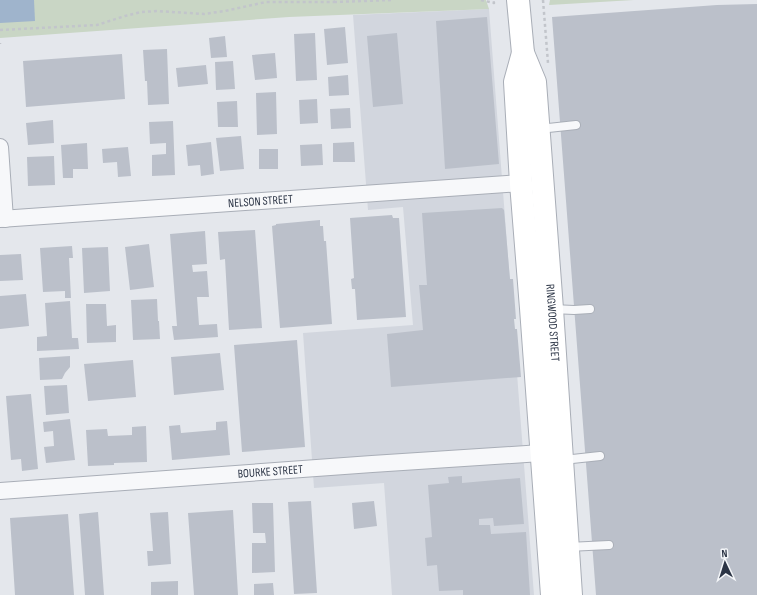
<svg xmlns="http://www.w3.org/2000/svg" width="757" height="595" viewBox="0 0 757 595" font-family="'Sofia Sans Condensed',sans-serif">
	<rect width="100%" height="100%" fill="#e4e7ec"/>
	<path fill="#d2d6de" d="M489,9L534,595H392L384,483L314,488L303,333L413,325L403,207L368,210L353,15Z"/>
	<path fill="#c9d6c5" d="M0,0H486L489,9L289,17L0,38Z
		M550,0H634L549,5Z"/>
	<path fill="#9fb4cc" d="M0,0H34L35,21L0,23Z"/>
	<path fill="#bbc0ca" d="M757,4V595H596L552,17L717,5Z
		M487,17L499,164L445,169L436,21Z
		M345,27L348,63L327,65L324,29Z
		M315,33L317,80L296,81L294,34Z
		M397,33L403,104L373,107L367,36Z
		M225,36L227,57L211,58L209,38Z
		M167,49L169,104L148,105L147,81H145L143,50Z
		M275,53L277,78L255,80L252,55Z
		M122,54L125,99L26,107L23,61Z
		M233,61L235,89L216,90L215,62Z
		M206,65L208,84L178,87L176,68Z
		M348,75L349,95L329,96L328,77Z
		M276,92L277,134L257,135L256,93Z
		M317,99L318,123L300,124L299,100Z
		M237,101L238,127H218L217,102Z
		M350,108L351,128L331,129L330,109Z
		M53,120L54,143L28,145L26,123Z
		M173,121L175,175L152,176V155L166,154V143L150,144L149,122Z
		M241,136L244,169L220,171L216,138Z
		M211,142L214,174L201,176L200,165L188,166L186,145Z
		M354,142L355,162H333V143Z
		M87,143L88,169H73V178H63L61,145Z
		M322,144L323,165L301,166L300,145Z
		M128,147L131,176L118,177L117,162L103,163L102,149Z
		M259,149H278V169H259Z
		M54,156L55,185L28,186L27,157Z
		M502,208L504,210L510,279H513L516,319H514L515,329H517L521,377L391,387L387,334L423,330L419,285H427L422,213Z
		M392,215L393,218H399L406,317L357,320L355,289H352L351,279L354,278L350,218Z
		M320,220V226H323L324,241H326L332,324L280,328L272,226L276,225V224Z
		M255,230L262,328L229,330L225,259L220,260L218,232Z
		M205,231L207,264L192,265L193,272L207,271L209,297H197L199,325L217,324L218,337L174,340L172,326H177L170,234Z
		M149,244L154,287L130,290L125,247Z
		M72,246L73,258H69L71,298H65V291L43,292L40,248Z
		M108,247L110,291L84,293L82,248Z
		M21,254L23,280L0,281V255Z
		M26,294L29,326L0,329V296Z
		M157,299L158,321H159L160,339L133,340L131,300Z
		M70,301L72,338H78L79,349L37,351V337L47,336L45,303Z
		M86,304H106L107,326L116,325V342L87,343Z
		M297,340L305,447L242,452L234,345Z
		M220,353L224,390L174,395L171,357Z
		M70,356V367L65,373L62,379L40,380L39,358Z
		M133,360L136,397L88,401L84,364Z
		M67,385L69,413L46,415L44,386Z
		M31,394L38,469L22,471L21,459L11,460L6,396Z
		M70,419L75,460L46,463L44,447L54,446L53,431L44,432L43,422Z
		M227,421L230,455L172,460L169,426L180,425L181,433L216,430V422Z
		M146,426L147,462L114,463V465L88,466L86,430L107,429L108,436L132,435V427Z
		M462,476V483L520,478L524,524L494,526L493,518L479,519V525H490L491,534L526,532L530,595H463V590L439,591L437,565L427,566L425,538L432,537L428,485L449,483L448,477Z
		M311,501L317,593L294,594L288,502Z
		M374,501L377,526L354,529L352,503Z
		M252,503H273L275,572L252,573V543H266L265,533H253Z
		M233,510L238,595H194L188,513Z
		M98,512L104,595H85L79,514Z
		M168,512L171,564L148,566L147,551H153L150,513Z
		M68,514L74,595H15L10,518Z
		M178,581V595H151V582Z
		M273,583L274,595H254V584Z"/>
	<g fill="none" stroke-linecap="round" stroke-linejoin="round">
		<defs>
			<path id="service" d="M539,129L576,125
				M552,309L574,310L590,309
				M563,460L600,456
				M568,547L609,545"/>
			<g id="minor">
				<path d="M0,147L5,219"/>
				<path id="s1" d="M0,219L521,183"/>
				<path id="s2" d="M0,491L372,464L541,453"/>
			</g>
			<g id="secondary">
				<path id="s3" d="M518,0L523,53L535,82L552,309L571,595"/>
				<path d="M523,53L515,82L521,183L531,308L552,595"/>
			</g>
		</defs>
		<use href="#service" stroke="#a9aeb7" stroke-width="10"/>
		<use href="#minor" stroke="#a9aeb7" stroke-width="18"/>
		<use href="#secondary" stroke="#a9aeb7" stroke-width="24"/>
		<path stroke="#c2c5cb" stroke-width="2.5" stroke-dasharray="3 3" stroke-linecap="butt" d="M481,0L494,3L493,0
			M543,0L548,63
			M334,2L393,0
			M0,30L97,25L125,16L141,12L157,11L204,14L225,11L266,2H334L336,0
			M0,43V44"/>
		<use href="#service" stroke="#f7f8fa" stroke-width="8"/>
		<use href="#minor" stroke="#f7f8fa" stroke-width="16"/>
		<use href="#secondary" stroke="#fff" stroke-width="22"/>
	</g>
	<g text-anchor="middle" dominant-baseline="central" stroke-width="3" stroke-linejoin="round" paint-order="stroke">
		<g font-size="12" fill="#2b3445" stroke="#f4f6f9">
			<text stroke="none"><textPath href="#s1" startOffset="261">NELSON STREET</textPath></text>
			<text stroke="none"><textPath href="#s3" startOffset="326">RINGWOOD STREET</textPath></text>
			<text stroke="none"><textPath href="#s2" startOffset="271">BOURKE STREET</textPath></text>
		</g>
	</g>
	<g transform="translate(725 563) rotate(356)" stroke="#f4f6f9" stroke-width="3" paint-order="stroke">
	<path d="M0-3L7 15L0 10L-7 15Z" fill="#2b3445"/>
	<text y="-6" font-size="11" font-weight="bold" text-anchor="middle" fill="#2b3445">N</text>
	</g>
</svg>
